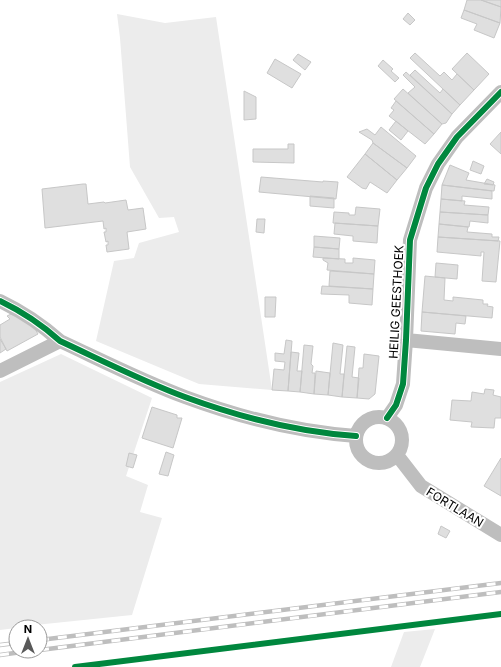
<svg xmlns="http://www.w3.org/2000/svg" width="501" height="667" viewBox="0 0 501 667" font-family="Inter,sans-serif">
	<rect width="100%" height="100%" fill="#fff"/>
	<path fill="#ececec" d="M117,14L165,23L216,17L272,390L199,384L96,341L114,261L134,258L139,243L179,232L174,217L159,218L130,167L120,38Z
		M61,354L152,398L126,476L148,485L140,512L162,518L132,615L16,627V628L0,630V382Z
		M435,629L420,667H391L404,632Z"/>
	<path fill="#dfdfdf" stroke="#c7c7c7" d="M467,0H481L501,7L500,23L464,10Z
		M481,0H501V7Z
		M464,10L500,23L494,38L474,30L477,24L461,18Z
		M408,13L415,20L410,25L403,19Z
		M415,53L440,76L444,72L452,80L457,74L474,90L460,105L410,58Z
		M467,53L489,74L474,90L452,69Z
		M298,54L311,62L305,70L293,60Z
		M275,59L301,74L292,88L267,73Z
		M383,60L393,69L391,71L399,78L395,82L378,66Z
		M415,70L440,93L443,89L460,105L452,114L410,75Z
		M406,72L452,114L446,123L442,124L408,93L415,87L403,75Z
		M403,89L442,124L434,134L394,99Z
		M244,91L256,97V119L244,120Z
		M396,101L434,134L425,144L389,116L394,110L391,108Z
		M396,121L408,131L401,140L389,130Z
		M381,127L416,156L407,168L373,143L372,140L359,132L367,129L375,135Z
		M501,132V154L490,144Z
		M373,143L407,168L397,180L365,154Z
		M288,144H294V163L253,162V149H288Z
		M365,154L397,180L387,193L370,182L366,189L362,188L347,177Z
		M473,161L484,166L481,174L470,170Z
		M450,165L469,173L466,180L495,185L494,191L442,185Z
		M261,177L323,182V181L338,182L336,199L259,192Z
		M487,179L494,182L493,185L484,184Z
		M83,184H86L88,204L104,202L105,203L126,200L128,210L143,208L146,229L127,232L129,249L107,252L106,245H108V241L106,242L104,232H106V228L104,229L103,221L45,228L42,189Z
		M442,185L492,191V199L462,196V201L441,199Z
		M310,196L334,198V208L310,206Z
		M441,199L465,201L464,205L489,207L488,215L440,212Z
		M356,207L380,209L378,226L333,223L334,212L349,213V215H355Z
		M440,212L488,215V223L470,221L469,227L439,224Z
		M257,219H265L264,233L256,232Z
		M335,223L378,226L377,243L353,241V236L334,234Z
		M439,224L468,227L467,232L492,234V237H499L498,241L438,237Z
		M314,236L340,238L339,249L314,247Z
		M438,237L500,241L496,282L482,281L484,252H481V256L437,252Z
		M314,247L339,249V259L313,257Z
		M323,258L345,259V263H353V258L375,260L374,274L327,270L328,263L323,260Z
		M436,263L458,265L457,279L435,277Z
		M330,271L374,274L373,289L329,286Z
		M425,276L445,278L444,300L453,301V297L483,300V304H488L487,306L493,307L492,318L422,312Z
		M322,286L373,289L372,305L349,303V295L321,294Z
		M265,297H276L275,317H265Z
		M422,312L466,316L465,324L456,323L455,334L421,331Z
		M11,314L31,322L38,334L7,351L0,337V325L10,319L7,316Z
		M0,339L6,349L0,353Z
		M286,340L292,341L288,391L272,390L274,369L284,370L285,362L275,361V353L284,354Z
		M333,343L343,345L340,374H344L342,397L328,395Z
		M304,345L313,346L311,364L313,366L312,373H315L314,394L300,392Z
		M347,346L355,347L352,377L359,378L357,398L342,397Z
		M291,352L299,353L297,371H302L300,392L288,391Z
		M364,354L379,356L375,394L369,399L357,398L359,368H363Z
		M316,371L330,373L328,395L314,394Z
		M485,389L494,390L493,395L501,397V418H495L494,428L471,427L472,422L450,420L452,400L471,401L472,392L484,394Z
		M152,407L177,415V418H182L173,448L142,438Z
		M166,452L174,455L168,476L159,474Z
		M129,453L137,455L133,468L126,466Z
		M501,458V496L484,486Z
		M441,526L450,531L446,538L438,534Z"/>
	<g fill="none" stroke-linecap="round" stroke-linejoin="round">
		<path stroke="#bebebe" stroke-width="14" d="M0,301C23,312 41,324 60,341C101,360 142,381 185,397C239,417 298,432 356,436
			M406,340L501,349
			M0,371L60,341
			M356 440a23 23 0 1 1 46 0a23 23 0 1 1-46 0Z
			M387,418L396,405L403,384L406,340L410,240L426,188L438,164L457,137L501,92
			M397,455L421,486L501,535"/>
		<defs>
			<path id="rail" d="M40,640L501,583
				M0,645L16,643
				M40,650L501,592
				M0,655L29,651"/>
		</defs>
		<use href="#rail" stroke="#bebebe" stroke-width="4.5"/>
		<use href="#rail" stroke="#fff" stroke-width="3" stroke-dasharray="9" stroke-linecap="butt"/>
		<defs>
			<path id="cycleway" d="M0,301C23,312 41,324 60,341C101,360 142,381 185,397C239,417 298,432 356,436
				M387,418L396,405L403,384L406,340L410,240L426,188L438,164L457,137L501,92
				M75,667L501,614"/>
		</defs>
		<use href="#cycleway" stroke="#fff" stroke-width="8"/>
		<use href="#cycleway" stroke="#00873e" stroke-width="6"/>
	</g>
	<g text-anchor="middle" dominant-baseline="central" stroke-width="4" stroke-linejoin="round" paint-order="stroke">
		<g font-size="12" fill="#000" stroke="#fff">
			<text transform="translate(396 302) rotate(-87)">HEILIG GEESTHOEK</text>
			<text transform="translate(455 507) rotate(31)">FORTLAAN</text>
		</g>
	</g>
	<g transform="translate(28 639)"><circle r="19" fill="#ffffff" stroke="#999999"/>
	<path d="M0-3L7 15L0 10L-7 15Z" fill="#595959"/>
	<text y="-6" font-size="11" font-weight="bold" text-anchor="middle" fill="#000000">N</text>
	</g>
</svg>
